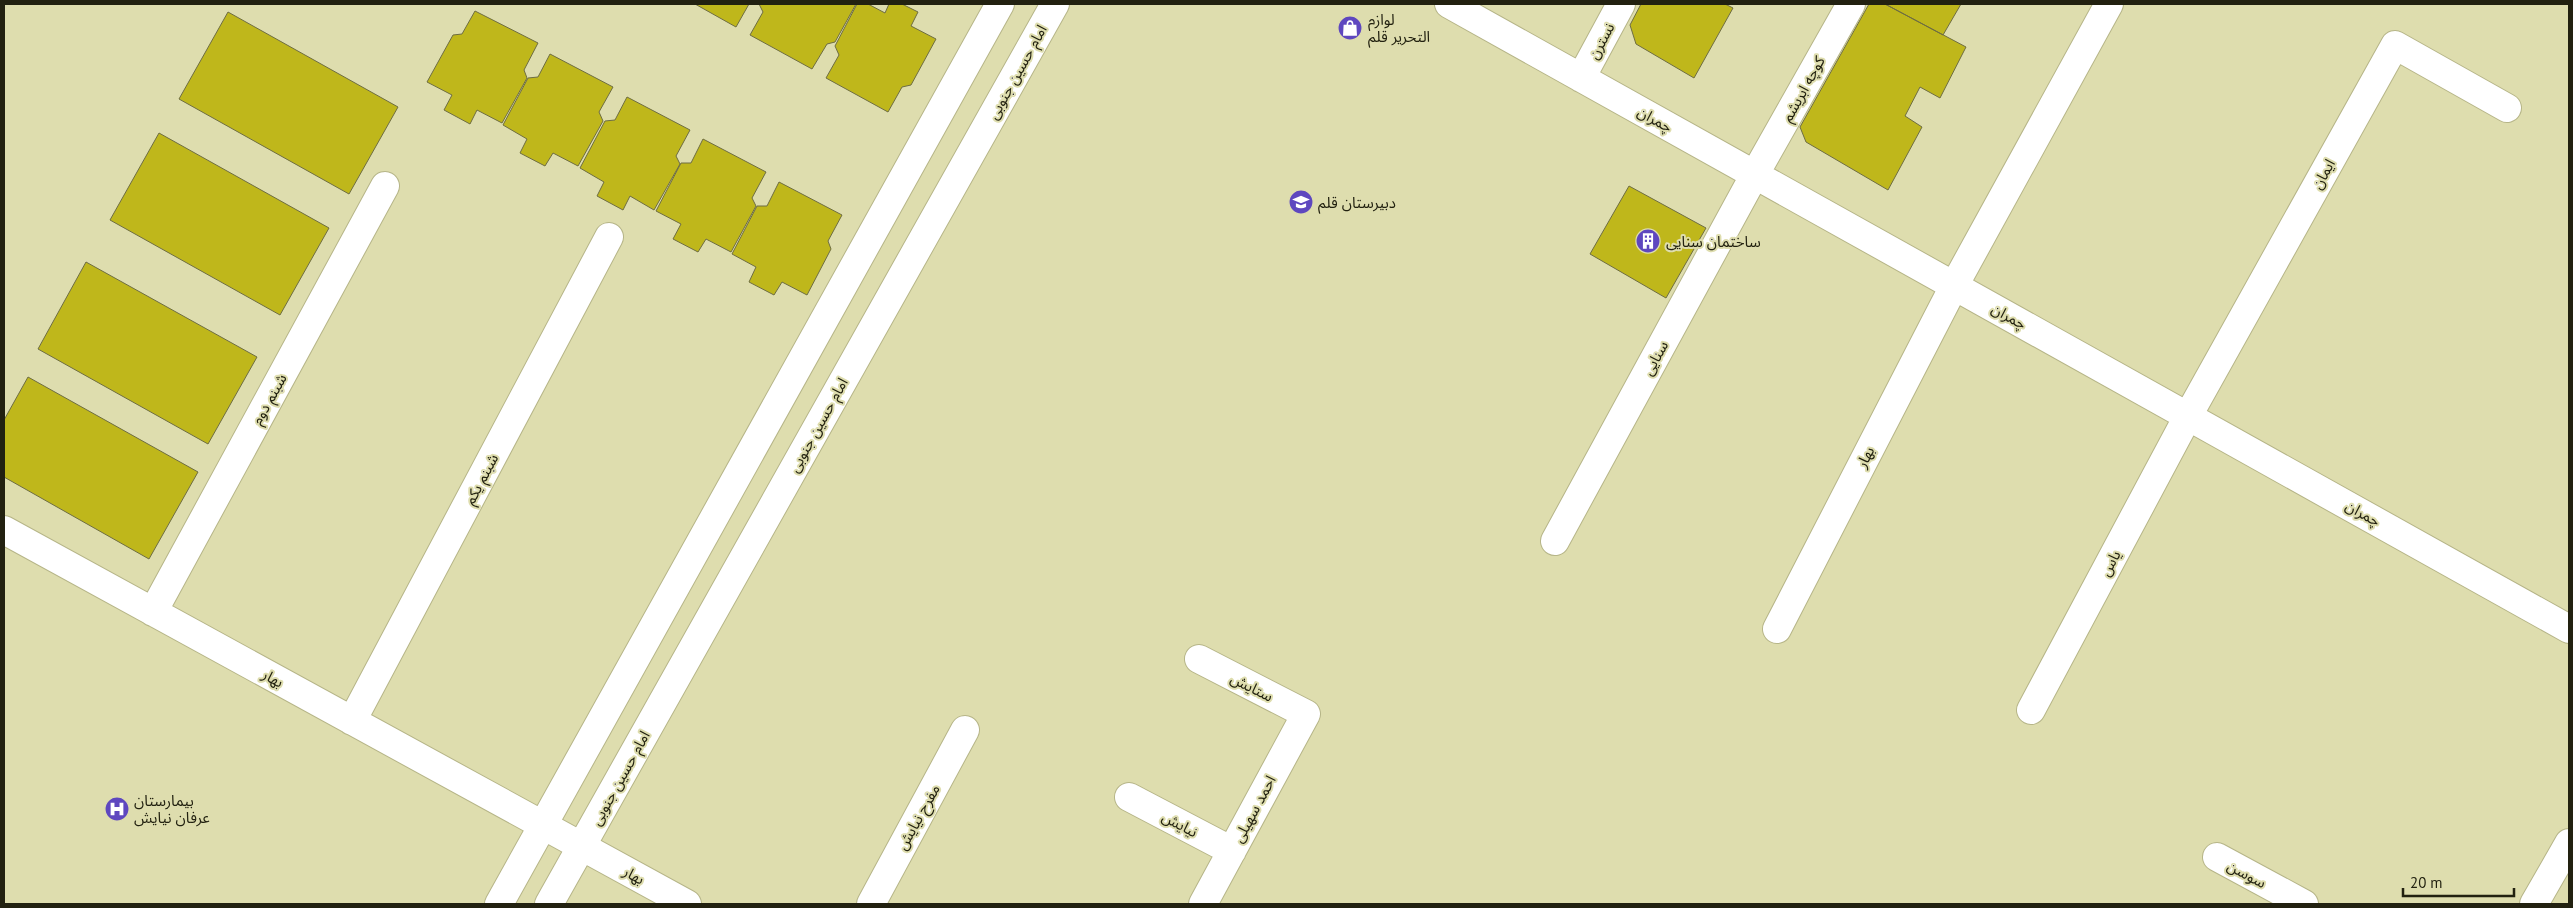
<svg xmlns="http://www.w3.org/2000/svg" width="2573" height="908" viewBox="0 0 2573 908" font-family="'PT Sans','Noto Sans Arabic',sans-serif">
	<rect width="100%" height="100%" fill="#deddae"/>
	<path fill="#bfb71b" stroke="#6e6d42" d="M695,4H749L736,27Z
		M759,4H856L835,42L827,44L812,69L750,35L763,12Z
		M857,4H868L885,13L889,4H902L918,12L911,26L936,39L911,85L902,87L888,112L826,78L839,55L835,46Z
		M1641,4H1725L1733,8L1694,78L1636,44L1630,25Z
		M1869,4H1885L1966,47L1940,98L1920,87L1905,116L1922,127L1888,190L1806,142L1800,127Z
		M1885,4H1961L1943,35Z
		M475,11L538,43L524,70L527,78L502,123L477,110L470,124L444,110L452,95L427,82L453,35L462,34Z
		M228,12L398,107L349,194L179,99Z
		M550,54L613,87L599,112L603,121L578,166L553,153L545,166L520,153L527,139L503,125L528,78L538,77Z
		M627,97L690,130L676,156L680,164L654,210L630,196L623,210L597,196L604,182L580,168L605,121L615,120Z
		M159,133L329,228L280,315L110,220Z
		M703,139L766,172L752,198L756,206L731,252L706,239L698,252L673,239L681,224L656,211L681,163H691Z
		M779,182L842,215L828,241L831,249L807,295L782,282L774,295L749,282L756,267L732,254L757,206H767Z
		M1629,186L1706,228L1666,298L1590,254Z
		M86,262L257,357L208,444L38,349Z
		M28,377L198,472L149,559L4,477V420Z"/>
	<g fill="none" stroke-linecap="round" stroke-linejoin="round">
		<defs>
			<path id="minor" d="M1449,4L2569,629
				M1581,78L1621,4
				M4,530L687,904
				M1555,541L1755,174L1851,4
				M153,612L385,186
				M1777,629L1954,286L2109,4
				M1199,659L1306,714L1203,904
				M2031,710L2188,416L2395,45L2507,108
				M352,721L609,237
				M1129,797L1232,851
				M2217,857L2304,904
				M499,904L1000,4
				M549,904L1055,4
				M871,904L965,730"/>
			<path id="major" d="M2534,904L2569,843"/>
		</defs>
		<use href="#minor" stroke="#b6b588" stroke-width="30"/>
		<use href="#major" stroke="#b6b588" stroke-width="30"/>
		<use href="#minor" stroke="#fff" stroke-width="28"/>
		<use href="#major" stroke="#fff" stroke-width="28"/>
	</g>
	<defs>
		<symbol id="shop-disc" viewBox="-11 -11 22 22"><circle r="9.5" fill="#5e47bf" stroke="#deddae"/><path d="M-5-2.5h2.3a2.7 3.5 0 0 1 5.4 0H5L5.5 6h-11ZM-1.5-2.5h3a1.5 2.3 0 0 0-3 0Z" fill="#fff"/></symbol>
		<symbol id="school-disc" viewBox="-11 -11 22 22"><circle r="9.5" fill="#5e47bf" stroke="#deddae"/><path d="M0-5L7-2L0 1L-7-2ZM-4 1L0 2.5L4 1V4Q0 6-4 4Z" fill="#fff"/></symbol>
		<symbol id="building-disc" viewBox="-11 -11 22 22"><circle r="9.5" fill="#5e47bf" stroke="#deddae"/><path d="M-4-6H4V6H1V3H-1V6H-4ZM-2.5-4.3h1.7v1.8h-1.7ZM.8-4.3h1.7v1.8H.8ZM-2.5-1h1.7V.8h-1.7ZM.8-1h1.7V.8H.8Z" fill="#fff"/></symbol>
		<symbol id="hospital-disc" viewBox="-11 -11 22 22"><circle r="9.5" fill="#5e47bf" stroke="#deddae"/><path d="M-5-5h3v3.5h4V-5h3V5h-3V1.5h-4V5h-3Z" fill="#fff"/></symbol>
	</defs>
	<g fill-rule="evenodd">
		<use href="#shop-disc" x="1336" y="14" width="28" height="28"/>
		<use href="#school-disc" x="1287" y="188" width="28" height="28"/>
		<use href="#building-disc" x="1634" y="227" width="28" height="28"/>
		<use href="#hospital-disc" x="103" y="795" width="28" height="28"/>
	</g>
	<g text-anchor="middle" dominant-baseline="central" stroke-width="4" stroke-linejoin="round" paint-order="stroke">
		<g font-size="15" fill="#222110" stroke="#deddae" text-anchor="start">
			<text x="1368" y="19">لوازم<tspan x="1368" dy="17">التحریر قلم</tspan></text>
			<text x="1318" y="202">دبیرستان قلم</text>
			<text x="1666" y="241">ساختمان سنایی</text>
			<text x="134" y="800">بيمارستان<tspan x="134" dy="17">عرفان نيايش</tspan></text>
		</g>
		<g font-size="15" fill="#222110" stroke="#deddae">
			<text transform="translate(1601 41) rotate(-62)">نسترن</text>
			<text transform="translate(1017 72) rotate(-61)">امام حسین جنوبی</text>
			<text transform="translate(1803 89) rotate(-61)">کوچه ابریشم</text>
			<text transform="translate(1655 119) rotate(29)">چمران</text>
			<text transform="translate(2323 174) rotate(-61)">ایمان</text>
			<text transform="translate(2009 316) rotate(29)">چمران</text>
			<text transform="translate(1655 358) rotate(-61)">سنایی</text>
			<text transform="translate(269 399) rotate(-61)">شبنم دوم</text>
			<text transform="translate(818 425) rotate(-61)">امام حسین جنوبی</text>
			<text transform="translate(1865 457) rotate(-63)">بهار</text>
			<text transform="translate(481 479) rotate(-62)">شبنم یکم</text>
			<text transform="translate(2363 513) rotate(29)">چمران</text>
			<text transform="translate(2110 563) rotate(-62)">یاس</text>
			<text transform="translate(273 678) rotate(29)">بهار</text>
			<text transform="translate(1252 687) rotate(27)">ستایش</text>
			<text transform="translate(620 778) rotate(-61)">امام حسین جنوبی</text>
			<text transform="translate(1254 809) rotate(-62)">احمد سهیلی</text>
			<text transform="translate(918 817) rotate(-61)">مفرح نیایش</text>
			<text transform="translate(1180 824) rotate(28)">نیایش</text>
			<text transform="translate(2247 874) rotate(28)">سوسن</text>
			<text transform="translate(634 875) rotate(29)">بهار</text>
		</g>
	</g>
	<rect width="2573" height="908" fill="none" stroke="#222110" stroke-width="10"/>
	<path d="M2403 888v8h111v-8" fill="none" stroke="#222110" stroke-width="2.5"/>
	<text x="2410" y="888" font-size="15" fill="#222110" stroke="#deddae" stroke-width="4" paint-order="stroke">20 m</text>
</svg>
